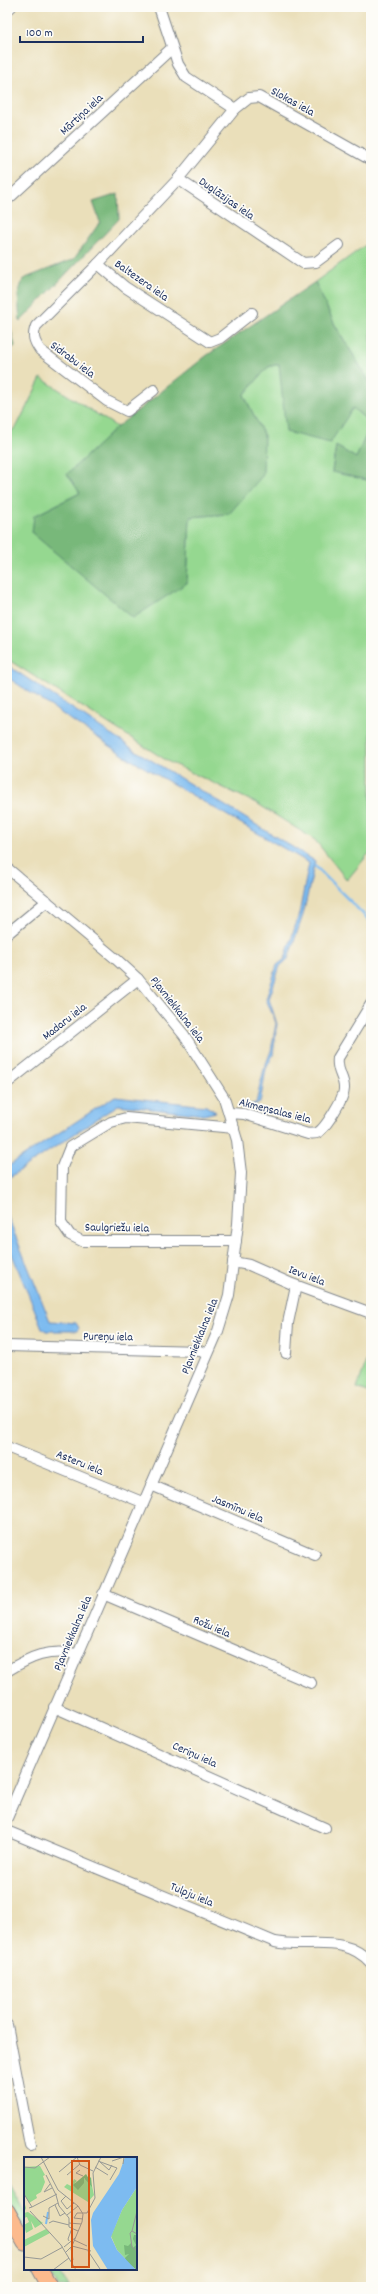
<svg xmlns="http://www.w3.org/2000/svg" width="378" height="2294" font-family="Dekko,sans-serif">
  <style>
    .green { fill: #95d890; stroke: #588477 }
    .forest { fill: #78b87a; stroke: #4a746c }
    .water { fill: #7dbbf0; stroke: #4c75a7 }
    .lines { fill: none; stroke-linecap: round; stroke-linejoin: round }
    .stream { stroke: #7dbbf0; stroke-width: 2.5 }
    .street-casing { stroke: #82878c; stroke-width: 12 }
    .primary-casing { stroke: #82878c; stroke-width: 17 }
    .street { stroke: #fff; stroke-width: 10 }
    .primary { stroke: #fcba8d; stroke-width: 15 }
    .labels { text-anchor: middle; stroke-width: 3.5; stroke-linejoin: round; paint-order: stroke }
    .street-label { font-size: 12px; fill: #1b2f5e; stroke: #fdfcf7 }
    .inset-river { fill: none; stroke: #7dbbf0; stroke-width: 2 }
    .inset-road { fill: none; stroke: #979995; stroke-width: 1 }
    .view { fill: #d45514; fill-opacity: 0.15; stroke: #d45514; stroke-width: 2 }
    .inset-edge { fill: none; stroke: #1b2f5e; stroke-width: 2 }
  </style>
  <rect width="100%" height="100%" fill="#fdfcf7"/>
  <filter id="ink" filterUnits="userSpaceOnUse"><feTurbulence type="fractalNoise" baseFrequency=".025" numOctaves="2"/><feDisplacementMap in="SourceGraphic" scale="8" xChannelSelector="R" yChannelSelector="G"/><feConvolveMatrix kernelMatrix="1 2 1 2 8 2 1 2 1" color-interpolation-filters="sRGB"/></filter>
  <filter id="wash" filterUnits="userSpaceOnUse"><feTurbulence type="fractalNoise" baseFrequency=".012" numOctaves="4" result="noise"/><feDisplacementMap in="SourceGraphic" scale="16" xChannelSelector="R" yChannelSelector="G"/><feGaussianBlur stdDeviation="0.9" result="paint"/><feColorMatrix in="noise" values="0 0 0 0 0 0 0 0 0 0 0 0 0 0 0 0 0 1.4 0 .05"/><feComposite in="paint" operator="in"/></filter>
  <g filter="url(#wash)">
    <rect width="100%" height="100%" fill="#eadfba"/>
    <g class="green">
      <polygon points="371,241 371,384 335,325 315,282"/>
      <polygon points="279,364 353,408 371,424 356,458 336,446 332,471 371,481 371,851 347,880 315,840 258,804 169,762 7,659 7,435 17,426 41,378 117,427 68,474 80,493 34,516 187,583 190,517 229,514 264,436 244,395 268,367"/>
      <polygon points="368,1357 371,1358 371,1393 357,1388"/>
      <polygon points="7,2180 25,2212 25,2230 7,2198"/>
      <polygon points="48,2269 58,2269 68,2287 58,2287"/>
    </g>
    <g class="forest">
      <polygon points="118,194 119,219 20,322 18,295 23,279 74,259 100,222 93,202"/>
      <polygon points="315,282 335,325 371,384 371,481 332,472 336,446 356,458 371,424 353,408 330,443 286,432 279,364 268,367 244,395 264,436 263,475 229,514 190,517 187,583 133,618 32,533 34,516 80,493 67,474 117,427 206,356"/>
      <polygon points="8,318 15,346 7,353 7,319"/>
    </g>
    <g class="water">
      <polygon points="7,665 133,749 315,861 303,915 288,959 280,966 269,999 277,1024 273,1055 266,1069 260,1103 243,1109 242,1107 256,1103 264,1069 271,1051 276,1023 266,999 277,965 285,959 299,914 309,863 128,758 7,677"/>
      <polygon points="115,1096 206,1106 216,1112 204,1115 118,1105 7,1179 7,1167"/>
      <polygon points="7,1215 50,1321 76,1323 79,1328 77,1331 46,1331 42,1328 7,1242"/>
    </g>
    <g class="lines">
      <polyline class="stream" points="315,866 371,922"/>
    </g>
  </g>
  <g filter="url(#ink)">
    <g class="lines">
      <defs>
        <g id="street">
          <polyline points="159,7 178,64 186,77 235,109 249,98 259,97 371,160"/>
          <polyline points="7,10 11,7"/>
          <polyline points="235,109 178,179 303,263 316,262 339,245"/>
          <polyline points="178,179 98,264 125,287 210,342 220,338 252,313"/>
          <polyline points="7,200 172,48"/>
          <path d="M98,264L36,326C32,336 34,341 40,350L107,401L127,411L154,390"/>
          <polyline points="7,868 116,959 138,979 184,1035 224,1098 237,1140 241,1173 238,1224 229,1295 218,1331 7,1818"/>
          <polyline points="7,934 47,901"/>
          <polyline points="7,1083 138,979"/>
          <path d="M230,1113L244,1114L308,1134C310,1133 315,1134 317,1133C325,1129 345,1097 344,1088C344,1076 336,1072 338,1058L371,1004"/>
          <polyline points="234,1128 126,1118 111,1122 70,1147 62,1167 61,1222 70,1235 82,1241 236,1241"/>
          <polyline points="233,1262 249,1265 292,1284 371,1313"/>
          <polyline points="7,1346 200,1351 207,1354"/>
          <polyline points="286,1353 288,1323 295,1290 298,1287"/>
          <polyline points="7,1447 142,1502"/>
          <polyline points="151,1485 315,1555"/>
          <polyline points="103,1594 311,1683"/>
          <path d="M7,1671C32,1656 47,1649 78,1654"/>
          <polyline points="54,1707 325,1828"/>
          <path d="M7,1831L275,1942C309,1949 345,1933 371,1963"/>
          <polyline points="7,2025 30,2145"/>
        </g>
        <g id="primary">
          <polyline points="7,2211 25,2243"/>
          <polyline points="40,2269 50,2287"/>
        </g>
      </defs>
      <use href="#street" class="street-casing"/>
      <use href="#primary" class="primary-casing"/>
      <use href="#street" class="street"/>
      <use href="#primary" class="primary"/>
    </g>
  </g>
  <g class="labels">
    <g class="street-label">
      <text transform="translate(293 101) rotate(29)" y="4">Slokas iela</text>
      <text transform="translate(81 114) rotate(-43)" y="4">Mārtiņa iela</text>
      <text transform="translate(227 198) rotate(35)" y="4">Duglāzijas iela</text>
      <text transform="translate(142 280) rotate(35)" y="4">Baltezera iela</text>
      <text transform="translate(73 359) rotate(37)" y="4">Sidrabu iela</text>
      <text transform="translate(178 1009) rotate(52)" y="4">Pļavniekkalna iela</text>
      <text transform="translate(64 1021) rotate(-38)" y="4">Madaru iela</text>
      <text transform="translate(275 1110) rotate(14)" y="4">Akmeņsalas iela</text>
      <text transform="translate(117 1227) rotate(1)" y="4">Saulgriežu iela</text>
      <text transform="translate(307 1275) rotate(21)" y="4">Ievu iela</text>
      <text transform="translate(108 1336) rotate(1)" y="4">Pureņu iela</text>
      <text transform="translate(199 1336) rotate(-68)" y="4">Pļavniekkalna iela</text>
      <text transform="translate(80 1462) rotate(22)" y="4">Asteru iela</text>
      <text transform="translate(238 1508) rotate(23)" y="4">Jasmīnu iela</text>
      <text transform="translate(212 1626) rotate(23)" y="4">Rožu iela</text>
      <text transform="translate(72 1633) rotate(-67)" y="4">Pļavniekkalna iela</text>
      <text transform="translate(195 1754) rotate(24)" y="4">Ceriņu iela</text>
      <text transform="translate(192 1894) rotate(23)" y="4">Tulpju iela</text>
    </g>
  </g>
  <g transform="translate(24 2157)">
    <rect width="113" height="113" fill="#eadfba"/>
    <path d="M16,9L21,18L19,19L21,25L17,35L12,38L13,41L5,46L0,37V10ZM61,21L68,29L70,38L64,45L40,30L43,27L47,29L50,22L53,24L51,26L56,28ZM113,30V113H112L93,93L87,79L98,53ZM0,44L2,51L0,56L4,55L19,66L11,71L7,64L9,72L2,76L0,68L5,65L3,60L0,61ZM22,72L26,76L0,90V83Z" fill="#95d890"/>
    <path d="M62,17L65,22L67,20L68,30L60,21V26L54,33L49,28ZM110,78H113V113L102,105L101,101L105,97L101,98L100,88L104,89L107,86L109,91L112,88L109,82Z" fill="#78b87a"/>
    <path d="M101,0H113V30L98,53L87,80L93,93L112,113H84L69,89L67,63L69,56L95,17Z" fill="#7dbbf0"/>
    <path class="inset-river" d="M22,67L24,55"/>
    <path class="inset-road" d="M17,0L34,33L54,49L59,57L58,65L48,89L42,95M53,0L56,8L69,14M74,4L93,11L86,23M88,4L100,0L99,7M76,5L85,13L88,8M0,10L11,11L26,0M71,10L84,18M56,13L52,16L59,19M35,15L53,0M22,18L32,38M43,18L56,7M26,27L20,35L28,31M0,37L8,50L5,51M32,38L35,49L45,61V70L54,74M42,39L37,44L43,52L50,46M31,48L36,59L41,56M8,50L33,37M6,54L37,88L52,113M113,54L108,74L113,77M58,56H63L71,41L69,16L77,0M58,56H53L50,61L59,62M43,58L54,49M19,59L25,62V51L34,46M25,66L29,64L45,68M45,66L57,67M108,74L106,76L108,90L113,94M50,83L63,89M45,84L44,82L48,71M48,89L67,94M40,90L51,81M47,91L49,103M64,94L76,112M0,100L17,102L39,90M29,113L45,101"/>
    <path class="view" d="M48,4H65V110H48Z"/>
    <rect width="113" height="113" class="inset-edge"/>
  </g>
  <rect width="378" height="2294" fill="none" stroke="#fdfcf7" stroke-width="24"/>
  <path d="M20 36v6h123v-6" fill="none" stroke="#1b2f5e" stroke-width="2"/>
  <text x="26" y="36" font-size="12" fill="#1b2f5e" stroke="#fdfcf7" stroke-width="3" paint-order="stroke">100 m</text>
</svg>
